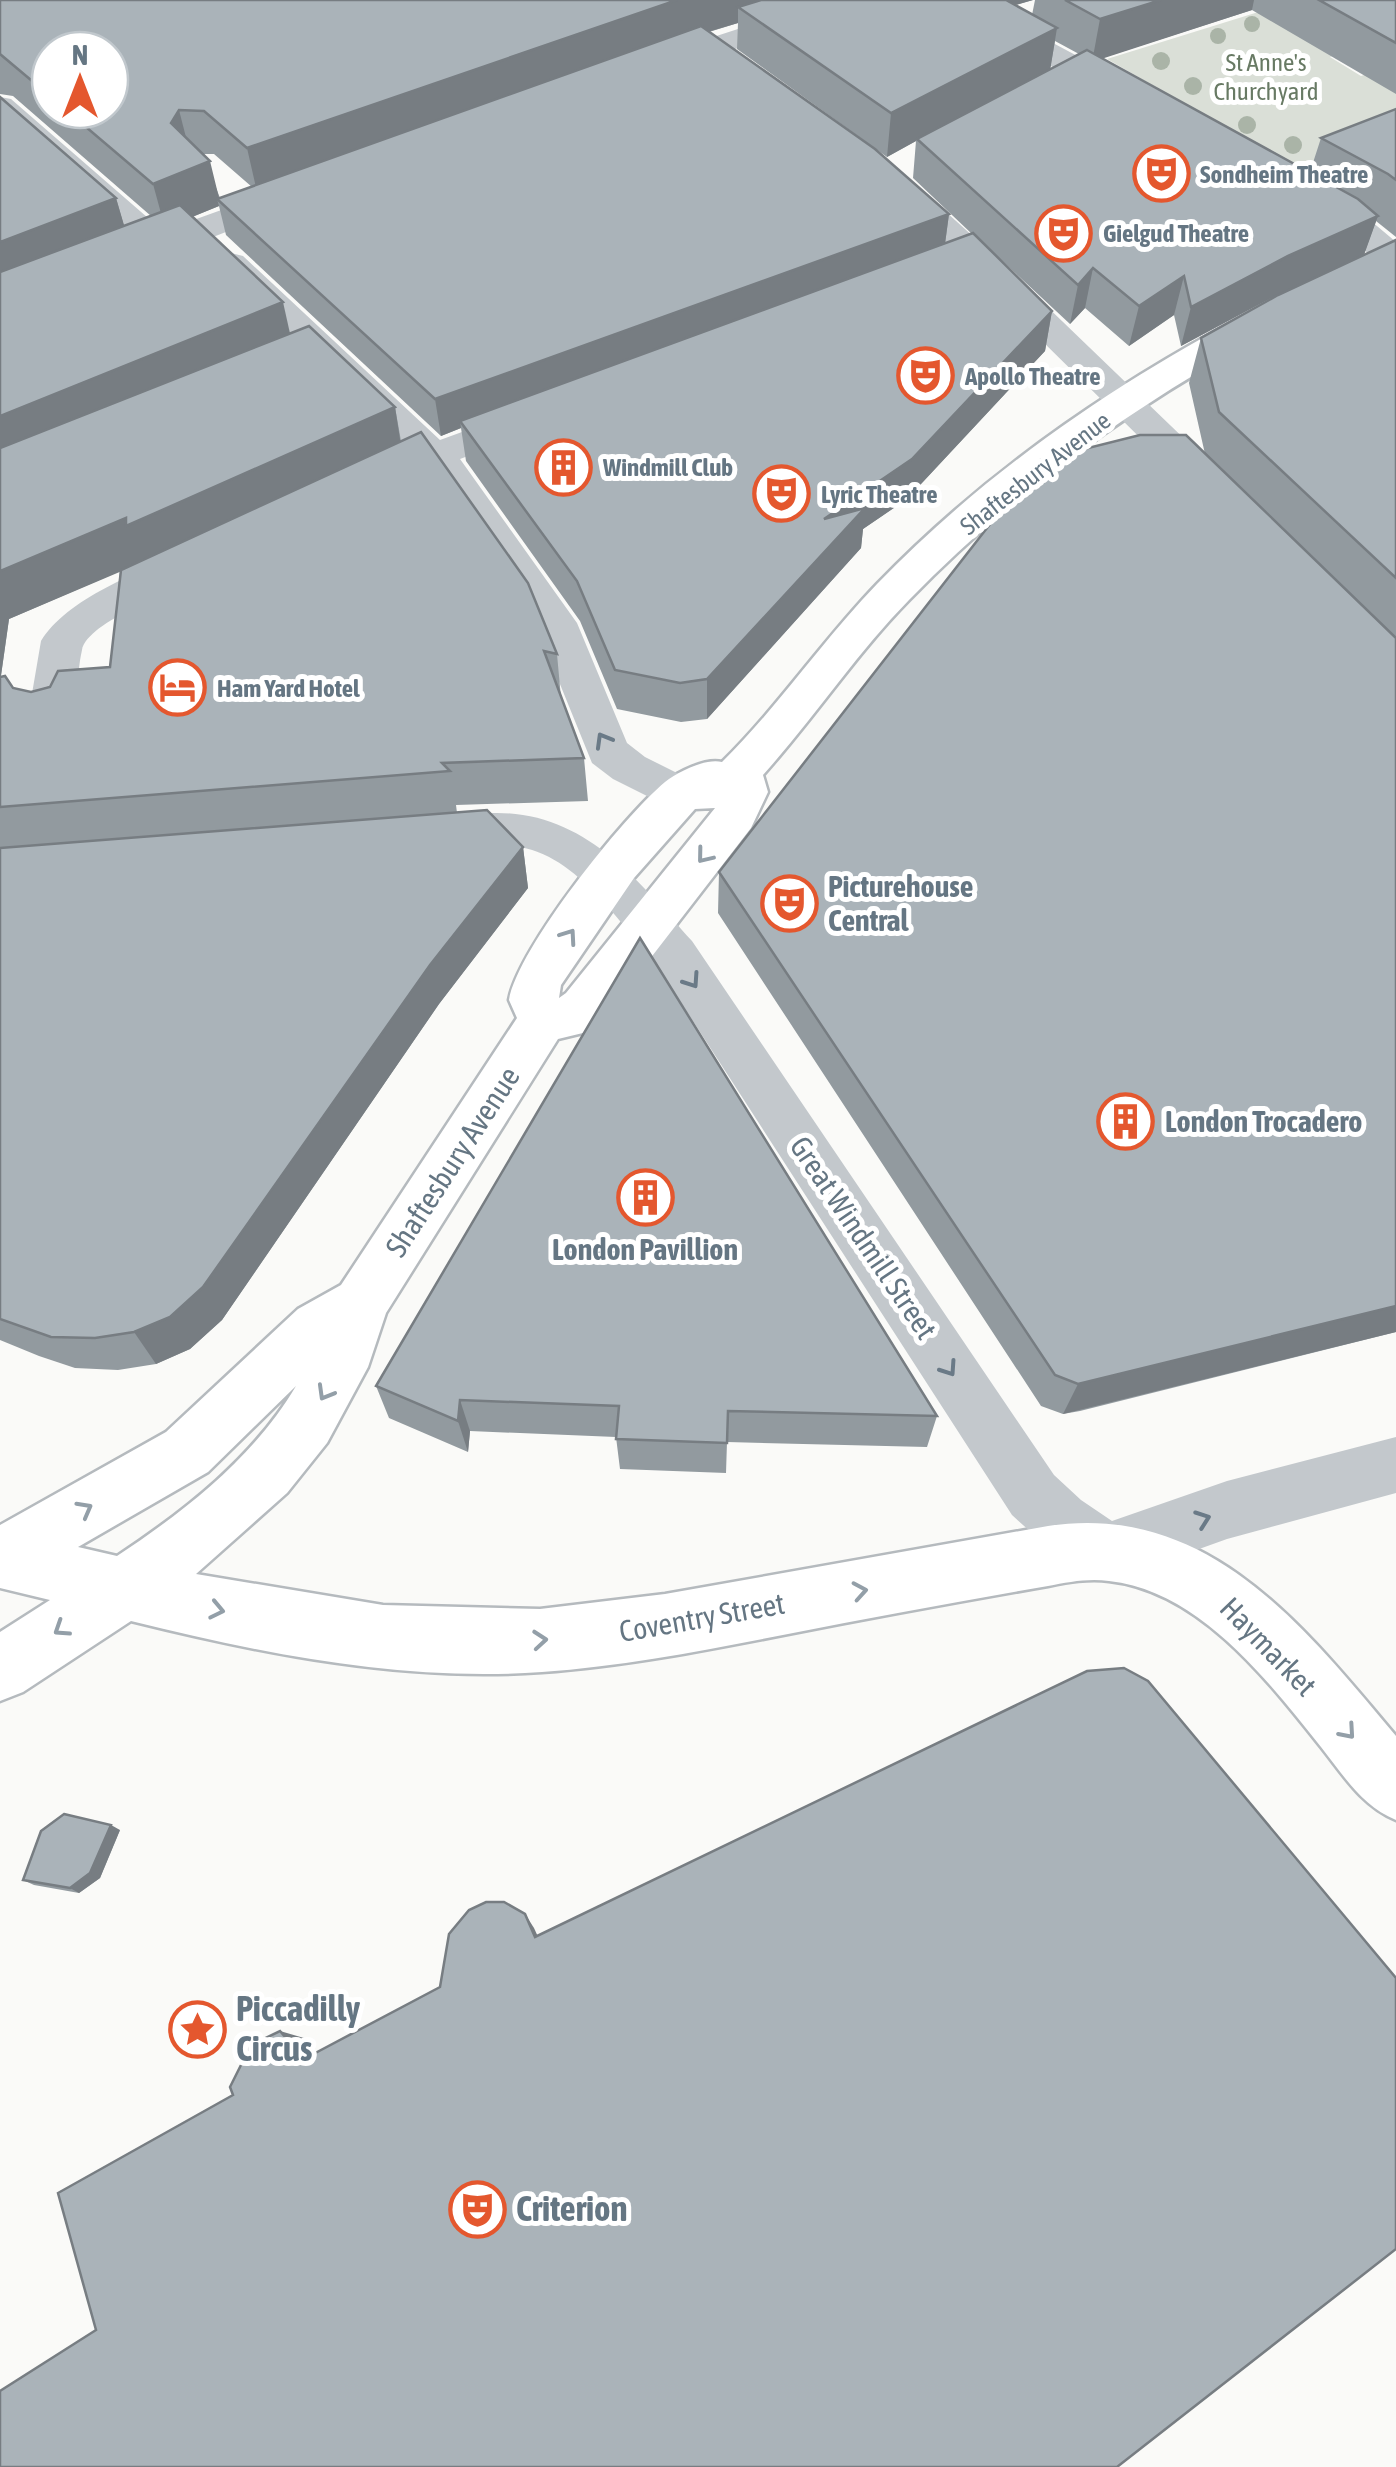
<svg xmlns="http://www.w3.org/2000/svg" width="1396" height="2467" font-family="'Asap Condensed',sans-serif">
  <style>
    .green { fill: #dadfd7 }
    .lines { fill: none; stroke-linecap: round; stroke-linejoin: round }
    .major-casing { stroke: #b5babe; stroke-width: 5 }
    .minor { fill: #c3c8cc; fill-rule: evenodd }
    .major { fill: #fff; fill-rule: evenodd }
    .tree { fill: #aab4a7 }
    .wall { fill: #929a9f; fill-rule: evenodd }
    .shaded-wall { fill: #777d82 }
    .building { fill: #aab3b9; stroke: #777d82; stroke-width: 2.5 }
    .oneway { stroke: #6a7a87 }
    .oneway2 { stroke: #939fa8 }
    .labels { text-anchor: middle; stroke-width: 10; stroke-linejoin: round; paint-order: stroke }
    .far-park-label { font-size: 25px; fill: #687a64; stroke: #fff }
    .far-poi-label { font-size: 25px; font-weight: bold; fill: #657683; stroke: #fff; text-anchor: start }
    .far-street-label { font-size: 25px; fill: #657683; stroke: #fff }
    .poi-label { font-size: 30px; font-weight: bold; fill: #657683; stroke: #fff; text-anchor: start }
    .street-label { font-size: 30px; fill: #657683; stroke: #fff }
    .near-poi-label { font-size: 35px; font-weight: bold; fill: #657683; stroke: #fff; text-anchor: start }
  </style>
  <rect width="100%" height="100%" fill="#fafaf8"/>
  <polygon class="green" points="1284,4 1360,46 1330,57 1361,76 1396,65 1396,139 1307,174 1107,59"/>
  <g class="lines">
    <defs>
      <path id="major" d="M1396,249V272C1214,350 1048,457 909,600C856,654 814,718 763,775L768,792L751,828L602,1021L587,1032L558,1039L386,1313L368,1367L327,1443L287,1493L196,1574L383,1605L540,1609L665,1594L1048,1526C1208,1502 1304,1627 1396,1736V1820C1362,1806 1344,1776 1321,1747C1268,1681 1200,1591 1109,1581C1089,1578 1068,1582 1048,1586C962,1601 875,1617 788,1634C707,1650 625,1666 542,1672C404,1682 264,1654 131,1621L23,1692L0,1701V1632L50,1600L0,1588V1525L166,1432L298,1309L341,1285L517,1018L509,1000C518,948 623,817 665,782C678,772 705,758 722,762C778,707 822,641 877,584C990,467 1131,371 1277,299C1315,281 1355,259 1396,249ZM715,808L566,993L559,998L561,985L634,878L695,809ZM296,1386C254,1457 185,1511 117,1556L78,1547L208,1472Z"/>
    </defs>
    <use href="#major" class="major-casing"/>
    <g class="minor">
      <polygon points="827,0 870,0 866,6 665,72 643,72 639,66 643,60"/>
      <polygon points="912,0 951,0 1006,18 1141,90 1145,97 1141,104 1119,104 988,31 964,26 916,6"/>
      <polygon points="0,97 11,99 163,231 291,185 303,188 307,195 303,202 0,320 0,296 135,241 0,122"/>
      <polygon points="893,172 905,175 986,248 1224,477 1230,485 1224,493 1210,497 1196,493 962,262 881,189 877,182 881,175"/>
      <polygon points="1309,189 1371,221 1396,242 1396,270 1384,267 1347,235 1297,206 1293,199 1297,192"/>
      <path d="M231,253L243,256L440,440L522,410L535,407L548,410L554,418L548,426L460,459L577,623L627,743L645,757L697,783L704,794L697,805L681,810L665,805L613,779L592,763L536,625L429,472C405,483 381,500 355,493L349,485L355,477L408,453L219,270L214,263L219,256Z"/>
      <path d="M187,556L201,560L207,569L201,578C174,591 88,621 82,650C76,676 79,705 66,728L50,732L34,728L28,717L41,641C66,600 141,568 187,556Z"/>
      <path d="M491,813C583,810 636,878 692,941L1054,1475L1081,1500L1112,1521L1227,1481L1396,1437V1493L1227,1539L1110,1581L1056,1555L1012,1515L658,967C620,924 573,848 509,846C478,845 446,857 416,848L409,836L416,824Z"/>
    </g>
    <use href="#major" class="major"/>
  </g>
  <g class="tree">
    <circle cx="1252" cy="24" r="8"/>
    <circle cx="1218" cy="36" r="8"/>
    <circle cx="1161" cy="61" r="9"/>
    <circle cx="1193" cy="86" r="9"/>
    <circle cx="1247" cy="125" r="9"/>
    <circle cx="1293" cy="145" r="9"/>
  </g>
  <g class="wall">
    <path d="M0,0H1033L1015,5L1032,15L1035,0H1396V94L1252,10L1102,58L1310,172L1321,138L1396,109V237L1376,221L1364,254L1396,240V1332L1080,1411L1063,1414L1041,1406L718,913L719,872L1205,454L1189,383L1201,338L1332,270L1275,296L1181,346L1174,315L1129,346L1085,308L1070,324L981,241L1052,311L1045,351L907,499L863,529L861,548L707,719L681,722L617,709L580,621L466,461L461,428L441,436L226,235L219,206L192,217L290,333L395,407L401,441L557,654L561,698L584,758L588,801L456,805L457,813L523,847L528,888L439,1004L222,1320L190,1349L156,1364L118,1370L75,1368L39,1356L0,1340V97L116,198L124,226L151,216L13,96L0,94ZM738,23L737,49L887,157L916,141L913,178L972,234L945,244L949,214L709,32ZM1055,41L1079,54L1050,69ZM50,50L110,110H50ZM203,154H214L252,187L220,198ZM120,571L110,667L31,692L13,688L1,676L9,619Z"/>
    <polygon points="376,1386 937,1416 927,1447 727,1442 726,1473 620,1469 616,1437 470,1431 468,1452 389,1418"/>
    <polygon points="120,1830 100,1878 79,1893 34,1885 23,1880"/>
  </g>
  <g class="shaded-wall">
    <polygon points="677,0 813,0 738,7 738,23 694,36 257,192 247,148"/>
    <polygon points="997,0 1033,0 995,11"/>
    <polygon points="1161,0 1254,0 1252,10 1092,62 1100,19"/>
    <polygon points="1057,28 1050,71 917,139 916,141 887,157 891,113"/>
    <polygon points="179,110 190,153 171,123"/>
    <polygon points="210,161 220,202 217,199 219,206 165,228 153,184"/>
    <polygon points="116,198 129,242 0,293 0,242"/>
    <polygon points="949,214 944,251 460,421 461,428 441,436 435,399"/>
    <polygon points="1378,216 1364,255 1275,296 1181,346 1191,307 1288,256"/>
    <polygon points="1093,268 1085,308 1070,324 1078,285"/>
    <polygon points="1184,276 1174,315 1129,346 1139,306"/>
    <polygon points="283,302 293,347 0,468 0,416"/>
    <polygon points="1052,311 1045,351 907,499 863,529 861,548 707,719 707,679 824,519"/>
    <polygon points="395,407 402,452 9,619 0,682 0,571"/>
    <polygon points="523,847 528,888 439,1004 222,1320 190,1349 156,1364 134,1332 430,965"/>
    <polygon points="1396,1306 1396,1332 1063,1414 1078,1384"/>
    <polygon points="460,1400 470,1431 468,1452 458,1421"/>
    <polygon points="111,1825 120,1830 100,1878 79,1893 70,1888"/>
    <polygon points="525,1914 534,1928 544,1950 535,1937"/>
    <polygon points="280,2031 304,2038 326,2065 304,2059"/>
  </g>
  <g class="building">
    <polygon points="0,0 677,0 247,148 204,111 179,110 171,123 210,161 153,184 66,110 110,110 110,50 50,50 50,96 0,54"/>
    <polygon points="761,0 1006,0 1057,28 891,113 738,7"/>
    <polygon points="1065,0 1161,0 1100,19"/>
    <polygon points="1319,0 1396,0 1396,43"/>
    <polygon points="701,26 875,149 949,214 435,399 217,199"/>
    <polygon points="1087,50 1358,199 1378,216 1288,256 1191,307 1184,276 1139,306 1093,268 1078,285 917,139"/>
    <polygon points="0,97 116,198 0,242"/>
    <polygon points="1396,109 1396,180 1388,174 1321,138"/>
    <polygon points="180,205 283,302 0,416 0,272"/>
    <polygon points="973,233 1052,311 912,459 824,519 865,508 707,679 680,683 615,670 577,581 460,421"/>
    <polygon points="1396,240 1396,578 1219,412 1201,338 1278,295"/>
    <polygon points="309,326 395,407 126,526 126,518 0,571 0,448"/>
    <polygon points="421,432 528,583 557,654 544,651 584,758 442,763 450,771 0,807 0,677 5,676 13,688 31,692 50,687 58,671 110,667 121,570"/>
    <polygon points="1140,435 1186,435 1396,638 1396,1306 1078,1384 1055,1375 719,872 1040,460"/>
    <polygon points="487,810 523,847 430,965 203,1287 170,1317 134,1332 95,1338 51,1337 0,1319 0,848"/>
    <polygon points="640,938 937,1416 728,1411 727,1443 616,1439 619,1406 460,1400 458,1421 376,1386"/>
    <polygon points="1124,1668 1148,1681 1396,1978 1396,2249 1117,2467 0,2467 0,2391 96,2330 58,2193 233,2095 230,2087 251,2045 280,2031 304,2059 440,1987 449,1934 469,1910 486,1902 504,1902 525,1914 535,1937 1087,1671"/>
    <polygon points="64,1814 111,1825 90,1873 70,1888 23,1880 41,1831"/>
  </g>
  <defs><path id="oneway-chevron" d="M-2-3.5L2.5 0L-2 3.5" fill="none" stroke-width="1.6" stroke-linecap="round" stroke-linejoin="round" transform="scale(2.5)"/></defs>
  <g class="oneway">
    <use href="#oneway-chevron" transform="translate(603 740) rotate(-120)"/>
    <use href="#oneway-chevron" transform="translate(692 981) rotate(56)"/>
    <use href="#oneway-chevron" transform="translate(949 1369) rotate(56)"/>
    <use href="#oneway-chevron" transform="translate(1203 1519) rotate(-20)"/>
  </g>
  <g class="oneway2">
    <use href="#oneway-chevron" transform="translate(704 856) rotate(129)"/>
    <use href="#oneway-chevron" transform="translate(569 936) rotate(-55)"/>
    <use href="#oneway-chevron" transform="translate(325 1393) rotate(120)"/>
    <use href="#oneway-chevron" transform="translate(85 1509) rotate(-29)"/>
    <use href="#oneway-chevron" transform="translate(860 1591) rotate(-10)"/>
    <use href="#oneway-chevron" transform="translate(217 1610) rotate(12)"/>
    <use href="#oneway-chevron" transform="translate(61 1629) rotate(147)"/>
    <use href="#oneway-chevron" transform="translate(540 1640) rotate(-5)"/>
    <use href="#oneway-chevron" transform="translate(1348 1732) rotate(49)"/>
  </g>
  <defs>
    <symbol id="theatre-ring" viewBox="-11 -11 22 22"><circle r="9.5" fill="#fff" stroke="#e4572e" stroke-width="1.5"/><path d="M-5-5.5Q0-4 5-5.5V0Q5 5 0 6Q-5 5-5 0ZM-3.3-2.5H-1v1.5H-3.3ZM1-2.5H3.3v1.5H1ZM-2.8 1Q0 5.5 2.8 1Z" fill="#e4572e"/></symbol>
    <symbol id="building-ring" viewBox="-11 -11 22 22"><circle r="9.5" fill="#fff" stroke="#e4572e" stroke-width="1.5"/><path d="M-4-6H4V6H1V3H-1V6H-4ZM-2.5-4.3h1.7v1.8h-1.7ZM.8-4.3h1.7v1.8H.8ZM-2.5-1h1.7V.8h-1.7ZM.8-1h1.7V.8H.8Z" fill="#e4572e"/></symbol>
    <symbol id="hotel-ring" viewBox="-11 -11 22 22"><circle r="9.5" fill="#fff" stroke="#e4572e" stroke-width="1.5"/><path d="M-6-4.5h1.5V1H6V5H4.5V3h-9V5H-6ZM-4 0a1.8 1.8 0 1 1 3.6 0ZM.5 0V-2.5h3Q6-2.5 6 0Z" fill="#e4572e"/></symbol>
    <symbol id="sight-ring" viewBox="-11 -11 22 22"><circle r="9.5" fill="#fff" stroke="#e4572e" stroke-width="1.5"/><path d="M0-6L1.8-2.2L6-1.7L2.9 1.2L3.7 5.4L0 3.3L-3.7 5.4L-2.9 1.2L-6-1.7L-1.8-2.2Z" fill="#e4572e"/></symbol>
  </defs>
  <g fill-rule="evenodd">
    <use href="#theatre-ring" x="1130" y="142" width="63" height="63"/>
    <use href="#theatre-ring" x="1032" y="202" width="63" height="63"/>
    <use href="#theatre-ring" x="894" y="344" width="63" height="63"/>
    <use href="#building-ring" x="532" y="436" width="63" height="63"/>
    <use href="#theatre-ring" x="750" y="462" width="63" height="63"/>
    <use href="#hotel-ring" x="146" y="656" width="63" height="63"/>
    <use href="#theatre-ring" x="758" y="872" width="63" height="63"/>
    <use href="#building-ring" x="1094" y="1090" width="63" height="63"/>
    <use href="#building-ring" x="614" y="1166" width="63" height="63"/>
    <use href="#sight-ring" x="166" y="1998" width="63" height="63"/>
    <use href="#theatre-ring" x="446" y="2178" width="63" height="63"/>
  </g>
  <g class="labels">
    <g class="far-park-label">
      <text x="1266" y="71">St Anne's<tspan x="1266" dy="29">Churchyard</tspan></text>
    </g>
    <g class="far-poi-label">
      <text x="1200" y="183">Sondheim Theatre</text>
      <text x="1103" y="242">Gielgud Theatre</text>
      <text x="965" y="385">Apollo Theatre</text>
      <text x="603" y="476">Windmill Club</text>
      <text x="821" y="503">Lyric Theatre</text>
      <text x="217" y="697">Ham Yard Hotel</text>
    </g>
    <g class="far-street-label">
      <text transform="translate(1035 473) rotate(-38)" y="9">Shaftesbury Avenue</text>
    </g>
    <g class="poi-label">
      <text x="828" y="897">Picturehouse<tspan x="828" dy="34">Central</tspan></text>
      <text x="1165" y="1132">London Trocadero</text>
      <text x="645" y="1260" text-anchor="middle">London Pavillion</text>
    </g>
    <g class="street-label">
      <text transform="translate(453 1162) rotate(-57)" y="10">Shaftesbury Avenue</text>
      <text transform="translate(863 1238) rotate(56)" y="10">Great Windmill Street</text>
      <text transform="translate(702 1618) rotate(-10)" y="10">Coventry Street</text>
      <text transform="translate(1268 1647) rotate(46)" y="10">Haymarket</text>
    </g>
    <g class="near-poi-label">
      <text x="236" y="2021">Piccadilly<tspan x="236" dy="40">Circus</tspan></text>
      <text x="516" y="2221">Criterion</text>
    </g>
  </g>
  <g transform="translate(80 80)"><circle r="48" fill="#ffffff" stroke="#c1c8cd" stroke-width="2.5"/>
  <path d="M0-8L18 38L0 25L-18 38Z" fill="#e4572e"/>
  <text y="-15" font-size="28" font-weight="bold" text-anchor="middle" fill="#657683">N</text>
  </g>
</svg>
